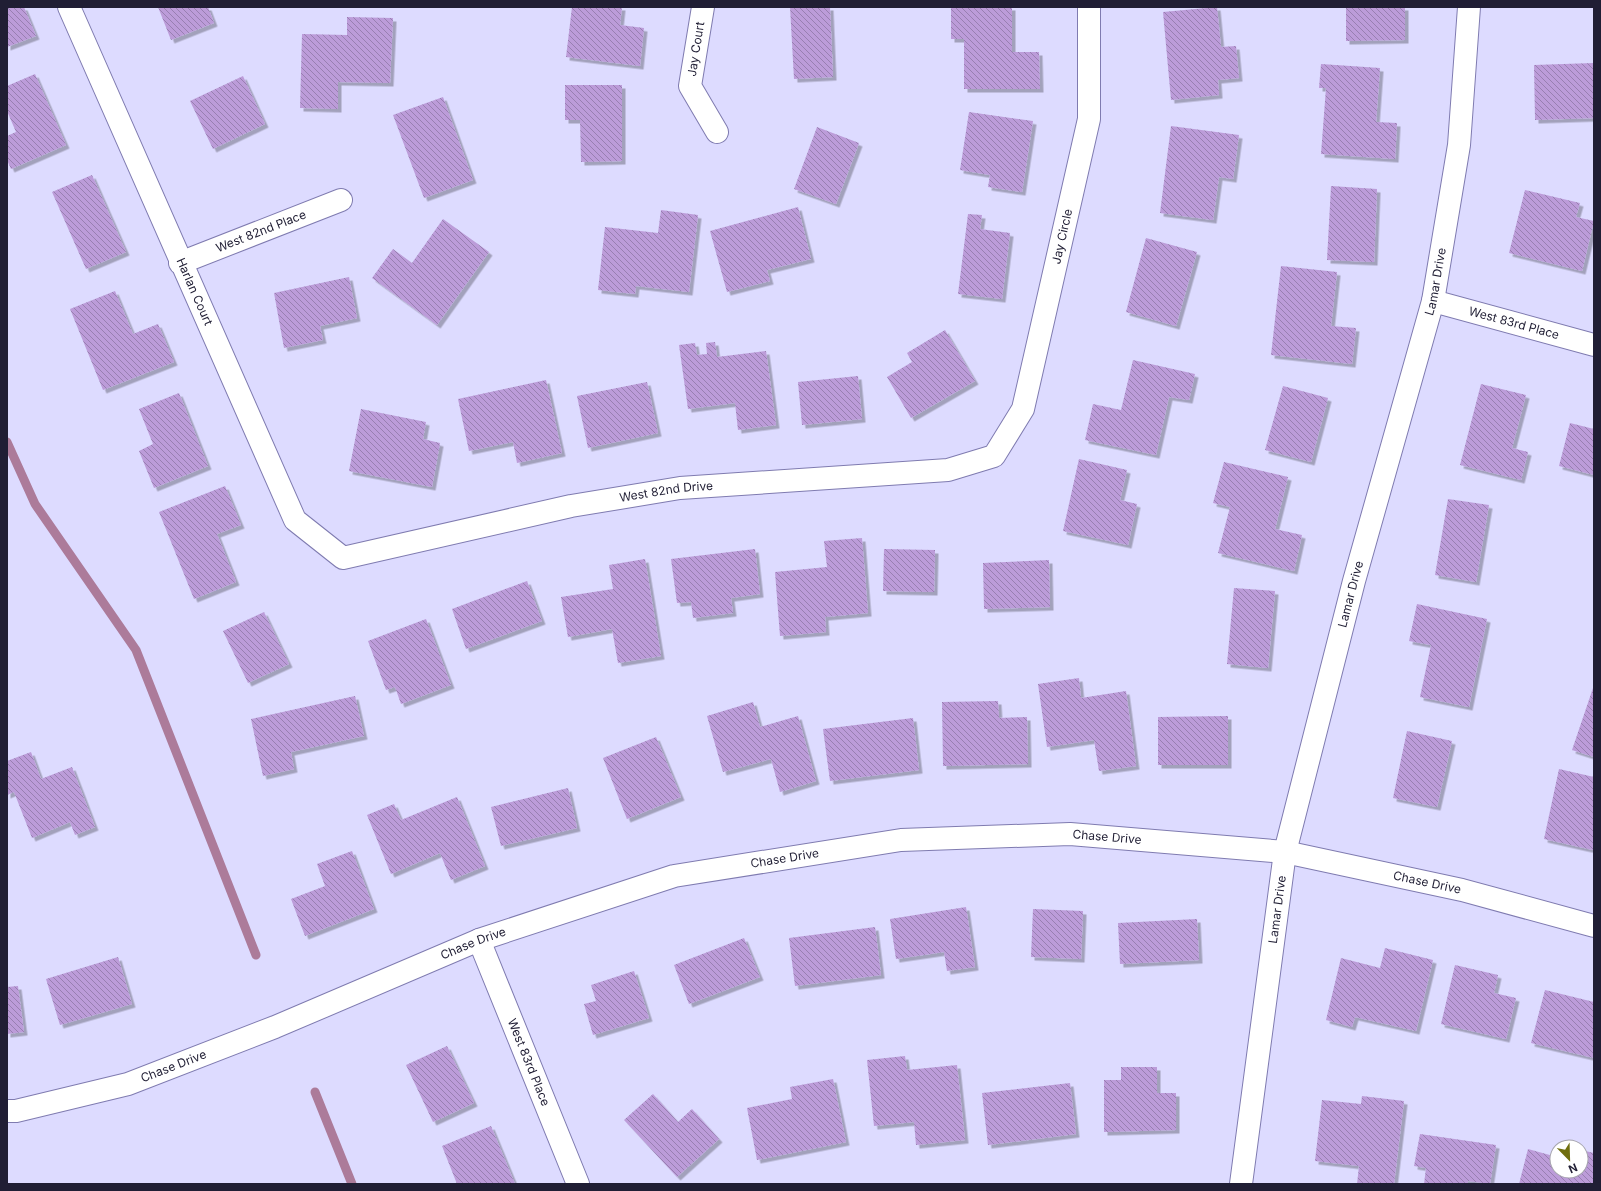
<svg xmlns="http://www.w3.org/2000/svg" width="1601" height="1191" font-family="Inter,sans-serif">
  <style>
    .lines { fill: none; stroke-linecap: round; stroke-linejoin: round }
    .stream { stroke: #ac7b9a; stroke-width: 9 }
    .building { fill: url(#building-back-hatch); filter: url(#shadow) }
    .minor-casing { stroke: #7f7bb0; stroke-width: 24 }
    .tertiary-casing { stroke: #7f7bb0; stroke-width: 24 }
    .minor { stroke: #fff; stroke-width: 22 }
    .tertiary { stroke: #fff; stroke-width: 22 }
    .labels { text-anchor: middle; stroke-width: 3; stroke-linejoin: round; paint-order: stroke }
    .street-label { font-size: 12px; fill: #201e34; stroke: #fff }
  </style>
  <defs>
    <pattern id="building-back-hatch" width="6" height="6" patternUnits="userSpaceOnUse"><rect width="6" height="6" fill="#bc9cd9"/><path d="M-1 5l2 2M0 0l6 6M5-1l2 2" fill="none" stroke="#987fb1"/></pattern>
    <filter id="shadow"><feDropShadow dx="3.5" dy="3.5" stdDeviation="0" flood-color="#0004"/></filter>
  </defs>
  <rect width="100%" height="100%" fill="#dddbff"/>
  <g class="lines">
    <g class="stream">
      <polyline points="7,442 35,504 136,650 256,955"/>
      <polyline points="315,1092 352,1184"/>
    </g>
  </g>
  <g class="building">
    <polygon points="7,7 24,7 36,36 7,47"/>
    <polygon points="158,7 208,7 214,23 171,40"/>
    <polygon points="572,7 622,7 620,25 644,28 640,66 566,57"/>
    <polygon points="790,7 830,7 833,77 794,79"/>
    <polygon points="951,7 1012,7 1012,52 1039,52 1040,89 964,89 964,39 951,39"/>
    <polygon points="1217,7 1221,47 1236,46 1239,78 1218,80 1219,95 1171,100 1163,12"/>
    <polygon points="1346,7 1405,7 1405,40 1346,41"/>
    <polygon points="347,17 393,18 390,83 338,82 338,109 300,108 302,34 347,35"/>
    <polygon points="1593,63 1594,118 1535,120 1534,65"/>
    <polygon points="1321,64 1380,68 1376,122 1397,123 1395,159 1321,154 1326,88 1319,88"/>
    <polygon points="35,74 66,145 11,169 7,160 7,136 16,132 7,111 7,86"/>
    <polygon points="243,76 265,124 213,149 190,101"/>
    <polygon points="565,85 622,85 622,161 581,162 580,120 565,120"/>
    <polygon points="443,97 473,180 424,198 393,115"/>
    <polygon points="969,112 1033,121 1022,192 988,187 990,175 960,170"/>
    <polygon points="1171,126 1239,135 1233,179 1219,177 1213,220 1160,213"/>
    <polygon points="817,127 859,143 836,204 794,189"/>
    <polygon points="92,175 126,252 86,269 52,192"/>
    <polygon points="1331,186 1377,189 1374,262 1327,260"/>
    <polygon points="1525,190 1580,203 1576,217 1594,221 1582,271 1509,253"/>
    <polygon points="798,207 811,259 767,270 770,281 727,292 710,231"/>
    <polygon points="661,210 698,215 689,292 636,286 635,294 598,290 605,227 658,233"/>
    <polygon points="968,214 982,215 980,229 1010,233 1002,299 958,294"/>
    <polygon points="443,219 489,252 437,325 372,278 393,249 412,263"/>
    <polygon points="1146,238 1197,252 1176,326 1126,312"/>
    <polygon points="1281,266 1337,272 1331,326 1356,328 1352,364 1271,355"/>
    <polygon points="349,277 357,318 320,326 323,340 284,348 274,293"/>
    <polygon points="115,291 133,334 158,324 174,362 103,390 70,309"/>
    <polygon points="945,330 975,381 911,418 887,377 912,362 907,353"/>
    <polygon points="715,342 717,357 766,351 776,425 738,430 735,403 688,409 679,345 695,343 697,355 707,354 706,343"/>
    <polygon points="1133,360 1195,374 1189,400 1169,397 1156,455 1085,440 1093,404 1121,410"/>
    <polygon points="858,376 862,419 802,425 798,382"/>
    <polygon points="546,380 562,453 517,463 513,442 469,451 458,399"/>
    <polygon points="647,382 658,433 588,448 577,396"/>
    <polygon points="1481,384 1526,395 1512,448 1528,452 1521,480 1460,465"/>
    <polygon points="1283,386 1328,398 1311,462 1265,450"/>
    <polygon points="179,393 208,466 154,488 139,451 153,444 139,409"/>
    <polygon points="361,409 426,422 423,439 440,443 432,487 349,471"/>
    <polygon points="1570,423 1594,429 1594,475 1559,466"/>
    <polygon points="1079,459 1127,470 1120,500 1137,504 1128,545 1063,531"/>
    <polygon points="1224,462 1288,477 1275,529 1302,535 1294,571 1218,553 1230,507 1213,503"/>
    <polygon points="225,486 241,525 217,534 236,582 194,599 159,512"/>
    <polygon points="1448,499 1489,505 1476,582 1435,575"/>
    <polygon points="862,538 868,613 825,617 826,632 780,636 775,572 827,567 824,541"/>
    <polygon points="755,549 760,594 731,598 733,613 693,618 691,602 677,603 671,559"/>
    <polygon points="884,549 935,550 934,592 883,591"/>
    <polygon points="645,559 661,656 618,663 612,629 568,637 561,597 613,589 609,565"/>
    <polygon points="1049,560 1050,607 984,609 983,563"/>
    <polygon points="527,581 542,621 466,649 452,609"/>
    <polygon points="1234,588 1275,591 1268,668 1227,664"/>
    <polygon points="1417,604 1487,619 1469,707 1420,697 1431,645 1409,641"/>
    <polygon points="264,612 289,664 248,683 223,631"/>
    <polygon points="426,619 451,685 401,704 395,687 386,690 368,641"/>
    <polygon points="1079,678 1081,698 1126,691 1136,766 1099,771 1094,740 1047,747 1038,684"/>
    <polygon points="1594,685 1594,757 1572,750"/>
    <polygon points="355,696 364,736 291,752 294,769 263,776 251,719"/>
    <polygon points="998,701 999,718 1027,717 1028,764 943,766 942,702"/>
    <polygon points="753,702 760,727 798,716 816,781 780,792 771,759 723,772 707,716"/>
    <polygon points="1228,716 1228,765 1158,765 1158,717"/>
    <polygon points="913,718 919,770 830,781 823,729"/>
    <polygon points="1407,731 1452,741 1437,807 1393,798"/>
    <polygon points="656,737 681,797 627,819 603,758"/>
    <polygon points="31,752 41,779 72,767 95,827 75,835 70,822 32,838 14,792 7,795 7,761"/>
    <polygon points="1559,769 1594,777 1593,850 1544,839"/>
    <polygon points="568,788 577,828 501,846 491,807"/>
    <polygon points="457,797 485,866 451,880 440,853 391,874 367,815 394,804 401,820"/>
    <polygon points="352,851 374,909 305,936 291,899 325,886 317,864"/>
    <polygon points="966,907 975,967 947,971 944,952 896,959 890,919"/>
    <polygon points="1033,909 1083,911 1081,959 1031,957"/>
    <polygon points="1197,919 1199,960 1120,964 1118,923"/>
    <polygon points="875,927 881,975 795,986 789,938"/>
    <polygon points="744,938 760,977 689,1004 674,965"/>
    <polygon points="1385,948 1433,960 1416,1031 1355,1017 1352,1027 1326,1020 1341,958 1380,968"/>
    <polygon points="118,957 132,1004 60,1025 46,979"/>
    <polygon points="1455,965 1498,975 1494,993 1516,998 1506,1039 1441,1024"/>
    <polygon points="634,971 649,1018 593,1035 584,1004 596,1001 591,985"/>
    <polygon points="18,986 24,1032 7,1034 7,987"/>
    <polygon points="1545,990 1594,1002 1594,1058 1531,1043"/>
    <polygon points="447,1046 474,1103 433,1122 406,1065"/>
    <polygon points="905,1056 907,1070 957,1065 965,1140 916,1145 914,1122 874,1126 867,1060"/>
    <polygon points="1121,1067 1157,1067 1157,1093 1176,1093 1176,1130 1104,1132 1104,1080 1121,1080"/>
    <polygon points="833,1079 846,1142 757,1160 747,1108 792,1099 790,1087"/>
    <polygon points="1070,1083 1076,1134 988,1145 982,1093"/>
    <polygon points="653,1094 678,1122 692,1109 719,1139 677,1177 624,1120"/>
    <polygon points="1362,1096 1404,1101 1394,1184 1357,1184 1359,1166 1315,1161 1322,1100 1361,1104"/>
    <polygon points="491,1126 515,1184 457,1184 442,1146"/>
    <polygon points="1420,1134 1496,1145 1490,1184 1468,1181 1468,1184 1424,1184 1426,1168 1414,1166"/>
    <polygon points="1528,1149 1557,1157 1557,1171 1581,1171 1581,1150 1594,1153 1594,1184 1519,1184"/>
  </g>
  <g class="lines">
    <defs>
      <g id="minor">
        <path id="s1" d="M69,7L295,520L343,558L571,506L680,488L948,470L994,456L1023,409L1089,119V7"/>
        <polyline points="703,7 690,86 717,132"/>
        <path id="s2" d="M180,263L341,200"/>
        <path id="s3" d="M1433,301L1594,345"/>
        <path id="s4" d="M479,940L578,1184"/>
        <path id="s5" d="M1241,1184L1285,852L1354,581L1433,301L1459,145L1469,7"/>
      </g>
      <g id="tertiary">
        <path id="s6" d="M7,1111H16L128,1084L275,1027L479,940L674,876L901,840L1070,834L1285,852L1462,890L1594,926"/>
      </g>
    </defs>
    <use href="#minor" class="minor-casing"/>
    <use href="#tertiary" class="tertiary-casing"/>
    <use href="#minor" class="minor"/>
    <use href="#tertiary" class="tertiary"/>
  </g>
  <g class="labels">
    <g class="street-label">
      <text transform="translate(696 49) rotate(-81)" y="4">Jay Court</text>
      <text dy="4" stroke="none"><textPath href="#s2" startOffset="87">West 82nd Place</textPath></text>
      <text dy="4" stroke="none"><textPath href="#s1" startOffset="1515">Jay Circle</textPath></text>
      <text dy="4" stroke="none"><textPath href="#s5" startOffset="925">Lamar Drive</textPath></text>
      <text dy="4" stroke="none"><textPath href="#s1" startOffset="311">Harlan Court</textPath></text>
      <text dy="4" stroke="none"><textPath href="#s3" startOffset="84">West 83rd Place</textPath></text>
      <text dy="4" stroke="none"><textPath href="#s1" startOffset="952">West 82nd Drive</textPath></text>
      <text dy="4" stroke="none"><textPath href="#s5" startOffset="601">Lamar Drive</textPath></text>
      <text dy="4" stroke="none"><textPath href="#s6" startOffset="1145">Chase Drive</textPath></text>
      <text dy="4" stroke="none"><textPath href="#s6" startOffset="821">Chase Drive</textPath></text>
      <text dy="4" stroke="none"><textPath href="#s6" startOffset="1469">Chase Drive</textPath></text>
      <text dy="4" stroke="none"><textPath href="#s5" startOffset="277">Lamar Drive</textPath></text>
      <text dy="4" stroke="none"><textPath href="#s6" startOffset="497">Chase Drive</textPath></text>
      <text dy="4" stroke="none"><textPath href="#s4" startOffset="132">West 83rd Place</textPath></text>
      <text dy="4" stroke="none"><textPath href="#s6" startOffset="173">Chase Drive</textPath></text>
    </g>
  </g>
  <rect width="1601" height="1191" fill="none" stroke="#201e34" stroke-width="16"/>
  <g transform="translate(1569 1159) rotate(157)"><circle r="19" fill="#ffffff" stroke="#a6a5ae"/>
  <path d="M0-3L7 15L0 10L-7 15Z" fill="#706e0e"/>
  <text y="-6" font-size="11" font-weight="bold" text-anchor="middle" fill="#201e34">N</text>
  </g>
</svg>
